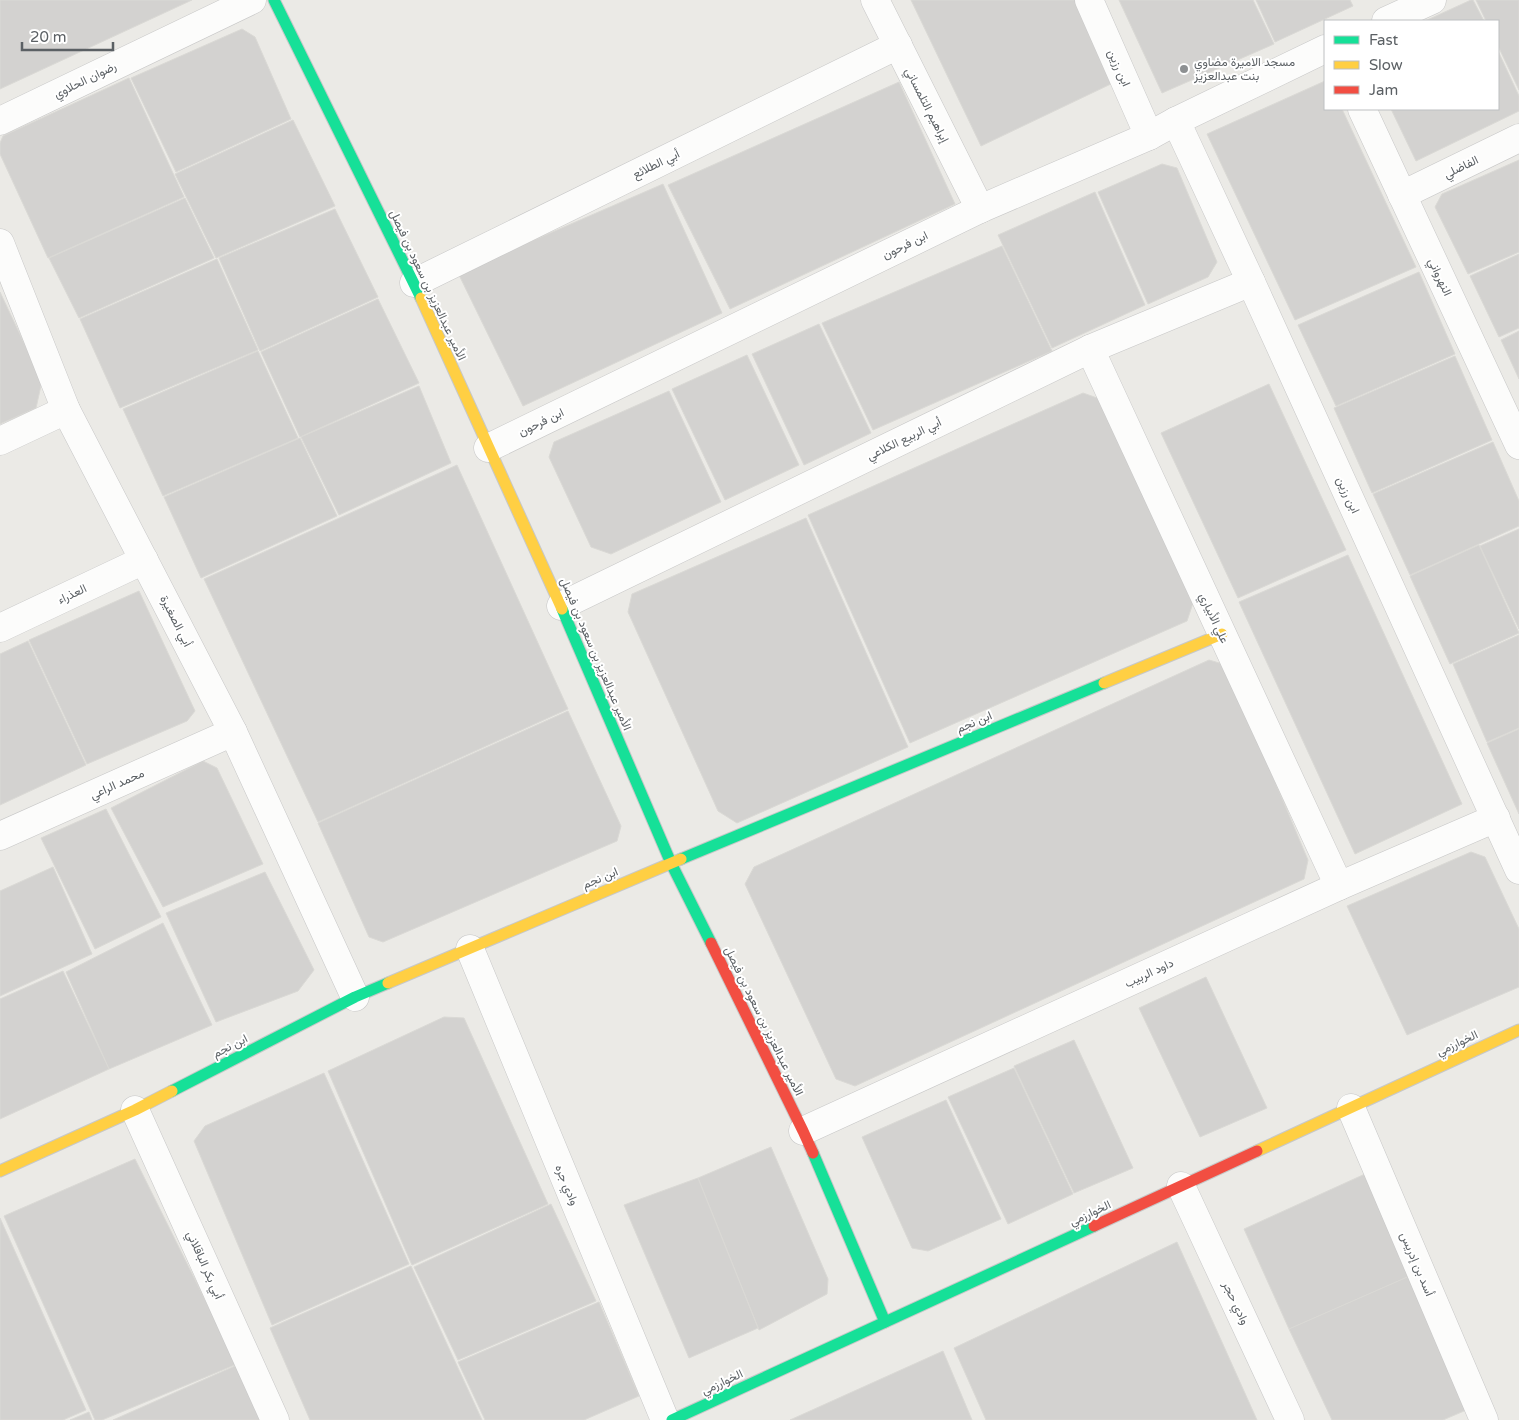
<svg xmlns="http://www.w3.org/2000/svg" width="1519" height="1420" font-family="'Varela Round',Vazirmatn,sans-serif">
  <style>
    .building { fill: #d3d2d0; stroke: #dad9d5 }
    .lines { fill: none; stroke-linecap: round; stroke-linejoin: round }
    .street-casing { stroke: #c7c7c7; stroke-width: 29 }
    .fast-casing { stroke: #c7c8c8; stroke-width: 13 }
    .slow-casing { stroke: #c7c8c8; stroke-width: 13 }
    .jam-casing { stroke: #c7c8c8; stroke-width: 13 }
    .street { stroke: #fcfcfb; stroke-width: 28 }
    .fast { stroke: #16e098; stroke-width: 11 }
    .slow { stroke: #ffcf43; stroke-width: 11 }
    .jam { stroke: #f24e42; stroke-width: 11 }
    .poi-dot { fill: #8d9092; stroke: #fff; stroke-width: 2 }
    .labels { text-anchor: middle; stroke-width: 4; stroke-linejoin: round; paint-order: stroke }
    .poi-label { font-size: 12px; fill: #5b6064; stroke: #fff; text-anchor: start }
    .street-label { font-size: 12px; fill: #5b6064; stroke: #fff }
  </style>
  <rect width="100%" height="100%" fill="#ebeae6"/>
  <g class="building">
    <polygon points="0,0 192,0 0,89"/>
    <polygon points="911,0 1076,0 1115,82 981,146"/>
    <polygon points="1119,0 1253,0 1274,44 1162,93"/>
    <polygon points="1256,0 1350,0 1353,6 1275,42"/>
    <polygon points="1471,0 1473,0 1484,21 1425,21"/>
    <polygon points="1476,0 1519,0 1519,90 1498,46 1498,21 1486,21"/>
    <polygon points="242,29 255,37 291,119 176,172 131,78"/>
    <polygon points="1498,51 1519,96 1519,111 1416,161 1391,109 1498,109"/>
    <polygon points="129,78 184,197 48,258 0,154 0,143 3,136"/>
    <polygon points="1325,81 1325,109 1342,109 1416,267 1295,320 1207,134"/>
    <polygon points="899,82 955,204 730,309 668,185"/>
    <polygon points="293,120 335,206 216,258 175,174"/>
    <polygon points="1519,160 1519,252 1468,274 1435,207 1442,194"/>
    <polygon points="1162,164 1177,168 1217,262 1208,277 1148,304 1098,192"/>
    <polygon points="663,184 722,313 523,406 458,273"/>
    <polygon points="1095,192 1145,305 1052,348 998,235"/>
    <polygon points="185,198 214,258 79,318 49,258"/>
    <polygon points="335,209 378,297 260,351 219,258"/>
    <polygon points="1002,246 1052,351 873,430 822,323"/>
    <polygon points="1519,254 1519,328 1499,337 1470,276"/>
    <polygon points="217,259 258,350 120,408 80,319"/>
    <polygon points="1419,272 1455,354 1336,406 1298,325"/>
    <polygon points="0,292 42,381 36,408 0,424"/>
    <polygon points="378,299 419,383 300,437 261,352"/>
    <polygon points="819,324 871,433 804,465 752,354"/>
    <polygon points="1519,331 1519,379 1501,340"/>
    <polygon points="258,351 298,438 163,496 123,409"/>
    <polygon points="747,355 799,465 725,500 672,389"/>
    <polygon points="1455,356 1492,440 1372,493 1334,408"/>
    <polygon points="1269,384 1346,550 1238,598 1161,433"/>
    <polygon points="419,386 451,463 339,515 301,437"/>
    <polygon points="669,391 721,502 611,554 591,547 549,457 554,442"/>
    <polygon points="1083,393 1100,399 1193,603 1187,621 910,743 808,515"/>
    <polygon points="300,438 337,516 201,578 164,497"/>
    <polygon points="1493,442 1519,501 1519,526 1410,575 1373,494"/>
    <polygon points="457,465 568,709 318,822 204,579"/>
    <polygon points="806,518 908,747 737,823 718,811 628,612 632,594"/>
    <polygon points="1519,529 1519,629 1480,546"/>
    <polygon points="1479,545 1519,633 1450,664 1410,576"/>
    <polygon points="1348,555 1462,804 1355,854 1239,602"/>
    <polygon points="139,591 195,711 187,721 87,764 29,640"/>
    <polygon points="1519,635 1519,728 1487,742 1453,664"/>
    <polygon points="28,641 86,765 0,805 0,654"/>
    <polygon points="1209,660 1226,665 1308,860 1304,879 855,1086 836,1079 745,884 754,867"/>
    <polygon points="568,711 621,826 617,841 383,942 369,937 318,823"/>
    <polygon points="1519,729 1519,814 1487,743"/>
    <polygon points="203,761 217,768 263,864 163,907 111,808"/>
    <polygon points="106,809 161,917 95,949 41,838"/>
    <polygon points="1471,852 1485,857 1519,929 1519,987 1407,1035 1347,906"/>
    <polygon points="53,867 92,954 0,996 0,891"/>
    <polygon points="265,872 314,970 298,991 216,1022 166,913"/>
    <polygon points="163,923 212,1025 109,1069 66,972"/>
    <polygon points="63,971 109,1069 0,1119 0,999"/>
    <polygon points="1206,977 1267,1108 1200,1137 1139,1008"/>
    <polygon points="444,1017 464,1018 548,1204 412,1265 328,1071"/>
    <polygon points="1074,1040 1133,1168 1074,1193 1014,1066"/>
    <polygon points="1014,1068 1073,1194 1008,1224 948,1097"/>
    <polygon points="324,1073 409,1264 272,1325 194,1141 205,1126"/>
    <polygon points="946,1100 1001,1219 928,1251 912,1248 862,1137"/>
    <polygon points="771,1147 828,1279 827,1294 759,1330 698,1178"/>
    <polygon points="135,1159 237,1364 102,1420 95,1420 4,1216"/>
    <polygon points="1365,1174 1412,1275 1289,1329 1244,1229"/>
    <polygon points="698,1178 758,1328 689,1358 624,1205"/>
    <polygon points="551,1204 596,1301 458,1360 414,1267"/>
    <polygon points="0,1218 86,1410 63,1420 0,1420"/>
    <polygon points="1177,1242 1257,1420 986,1420 954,1348"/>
    <polygon points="411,1266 482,1420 310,1420 270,1328"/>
    <polygon points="1412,1275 1471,1408 1443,1420 1332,1420 1289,1329"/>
    <polygon points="599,1302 639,1396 584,1420 485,1420 458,1362"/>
    <polygon points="943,1351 972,1420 790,1420"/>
    <polygon points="237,1365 261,1420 113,1420"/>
    <polygon points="89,1412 92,1420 70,1420"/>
  </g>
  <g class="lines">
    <defs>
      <g id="street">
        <polyline points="875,0 980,209"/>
        <polyline points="1089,0 1149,136"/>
        <polyline points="1386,21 1432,0"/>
        <polyline points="1362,109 1519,445"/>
        <polyline points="0,121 252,0"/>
        <polyline points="1176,121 1251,282 1519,870"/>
        <polyline points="1402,195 1519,138"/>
        <polyline points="0,243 66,410 233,732 355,997"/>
        <polyline points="414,283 898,45"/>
        <polyline points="1090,349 1339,886"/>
        <polyline points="0,441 66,410"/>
        <polyline points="488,448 980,209 1149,136 1176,121 1325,49"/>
        <polyline points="561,606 1090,349 1251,282"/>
        <polyline points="0,628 144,560"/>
        <polyline points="0,836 233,732"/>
        <polyline points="470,949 665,1420"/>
        <polyline points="1351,1108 1484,1420"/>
        <polyline points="135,1110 275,1420"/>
        <polyline points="803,1131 1339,886 1496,818"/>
        <polyline points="1181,1186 1290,1420"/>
      </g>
      <g id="fast">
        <polyline points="274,0 421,298"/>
        <polyline points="562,609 671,863 711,943"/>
        <polyline points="681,859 1104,683"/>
        <polyline points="172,1091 355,997 388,983"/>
        <polyline points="813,1153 885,1322"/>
        <polyline points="672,1420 1094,1226"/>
      </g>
      <g id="slow">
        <polyline points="421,298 562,609"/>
        <polyline points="1104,683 1222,634"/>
        <polyline points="388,983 681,859"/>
        <polyline points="1257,1151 1519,1030"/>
        <polyline points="0,1171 135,1110 172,1091"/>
      </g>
      <g id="jam">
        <polyline points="711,943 803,1131 813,1153"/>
        <polyline points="1094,1226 1257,1151"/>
      </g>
    </defs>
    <use href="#street" class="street-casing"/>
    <use href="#fast" class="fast-casing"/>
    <use href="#slow" class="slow-casing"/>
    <use href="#jam" class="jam-casing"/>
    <use href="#street" class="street"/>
    <use href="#fast" class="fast"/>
    <use href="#slow" class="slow"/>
    <use href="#jam" class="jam"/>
  </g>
  <circle class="poi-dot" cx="1184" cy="69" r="5"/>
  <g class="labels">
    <g class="poi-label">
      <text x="1194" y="66">مسجد الاميرة مضاوي<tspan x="1194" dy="14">بنت عبدالعزيز</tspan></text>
    </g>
    <g class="street-label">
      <text transform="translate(1119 68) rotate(66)" y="4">ابن رزين</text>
      <text transform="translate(85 80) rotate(-26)" y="4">رضوان الحلاوي</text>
      <text transform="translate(927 105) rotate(63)" y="4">إبراهيم التلمساني</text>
      <text transform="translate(656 164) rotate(-26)" y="4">أبي الطلائع</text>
      <text transform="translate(1461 167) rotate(-26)" y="4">الفاضلي</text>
      <text transform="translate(905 245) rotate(-26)" y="4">ابن فرحون</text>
      <text transform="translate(1440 277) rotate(65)" y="4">النهرواني</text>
      <text transform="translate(428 285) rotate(65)" y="4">الأمير عبدالعزيز بن سعود بن فيصل</text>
      <text transform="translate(541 422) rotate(-26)" y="4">ابن فرحون</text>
      <text transform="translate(904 439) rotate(-26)" y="4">أبي الربيع الكلاعي</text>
      <text transform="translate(1348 495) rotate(65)" y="4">ابن رزين</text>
      <text transform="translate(72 594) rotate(-25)" y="4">العذراء</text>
      <text transform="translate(1214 618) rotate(65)" y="4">علي الأبياري</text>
      <text transform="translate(176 621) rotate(63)" y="4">أبي الصغيرة</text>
      <text transform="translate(596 654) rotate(67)" y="4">الأمير عبدالعزيز بن سعود بن فيصل</text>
      <text transform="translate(974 722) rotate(-23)" y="4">ابن نجم</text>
      <text transform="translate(117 784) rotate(-24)" y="4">محمد الراعي</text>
      <text transform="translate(600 878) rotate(-23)" y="4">ابن نجم</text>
      <text transform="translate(1149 973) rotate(-25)" y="4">داود الربيب</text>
      <text transform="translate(764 1021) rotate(64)" y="4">الأمير عبدالعزيز بن سعود بن فيصل</text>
      <text transform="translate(1457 1043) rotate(-25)" y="4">الخوارزمي</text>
      <text transform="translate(230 1046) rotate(-27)" y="4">ابن نجم</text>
      <text transform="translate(567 1185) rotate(67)" y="4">وادي جره</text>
      <text transform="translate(1090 1213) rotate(-25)" y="4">الخوارزمي</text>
      <text transform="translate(1417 1264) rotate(67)" y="4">أسد بن إدريس</text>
      <text transform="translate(205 1265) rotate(66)" y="4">أبي بكر الباقلاني</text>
      <text transform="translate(1236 1303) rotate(65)" y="4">وادي حجر</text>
      <text transform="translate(722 1382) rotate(-25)" y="4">الخوارزمي</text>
    </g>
  </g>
  <rect x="1324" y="20" width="175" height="90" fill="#ffffff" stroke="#bdbfc1"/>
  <rect x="1334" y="36" width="25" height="8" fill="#16e098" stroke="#bdbfc1"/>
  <text x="1369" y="45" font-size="15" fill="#5b6064">Fast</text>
  <rect x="1334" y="61" width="25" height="8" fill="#ffcf43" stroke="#bdbfc1"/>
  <text x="1369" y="70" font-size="15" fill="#5b6064">Slow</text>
  <rect x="1334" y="86" width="25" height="8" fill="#f24e42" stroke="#bdbfc1"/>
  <text x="1369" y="95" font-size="15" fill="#5b6064">Jam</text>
  <path d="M22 42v8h91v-8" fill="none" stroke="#5b6064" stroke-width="2.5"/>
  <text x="30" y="42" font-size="15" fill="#5b6064" stroke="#ffffff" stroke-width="4" paint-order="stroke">20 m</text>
</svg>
